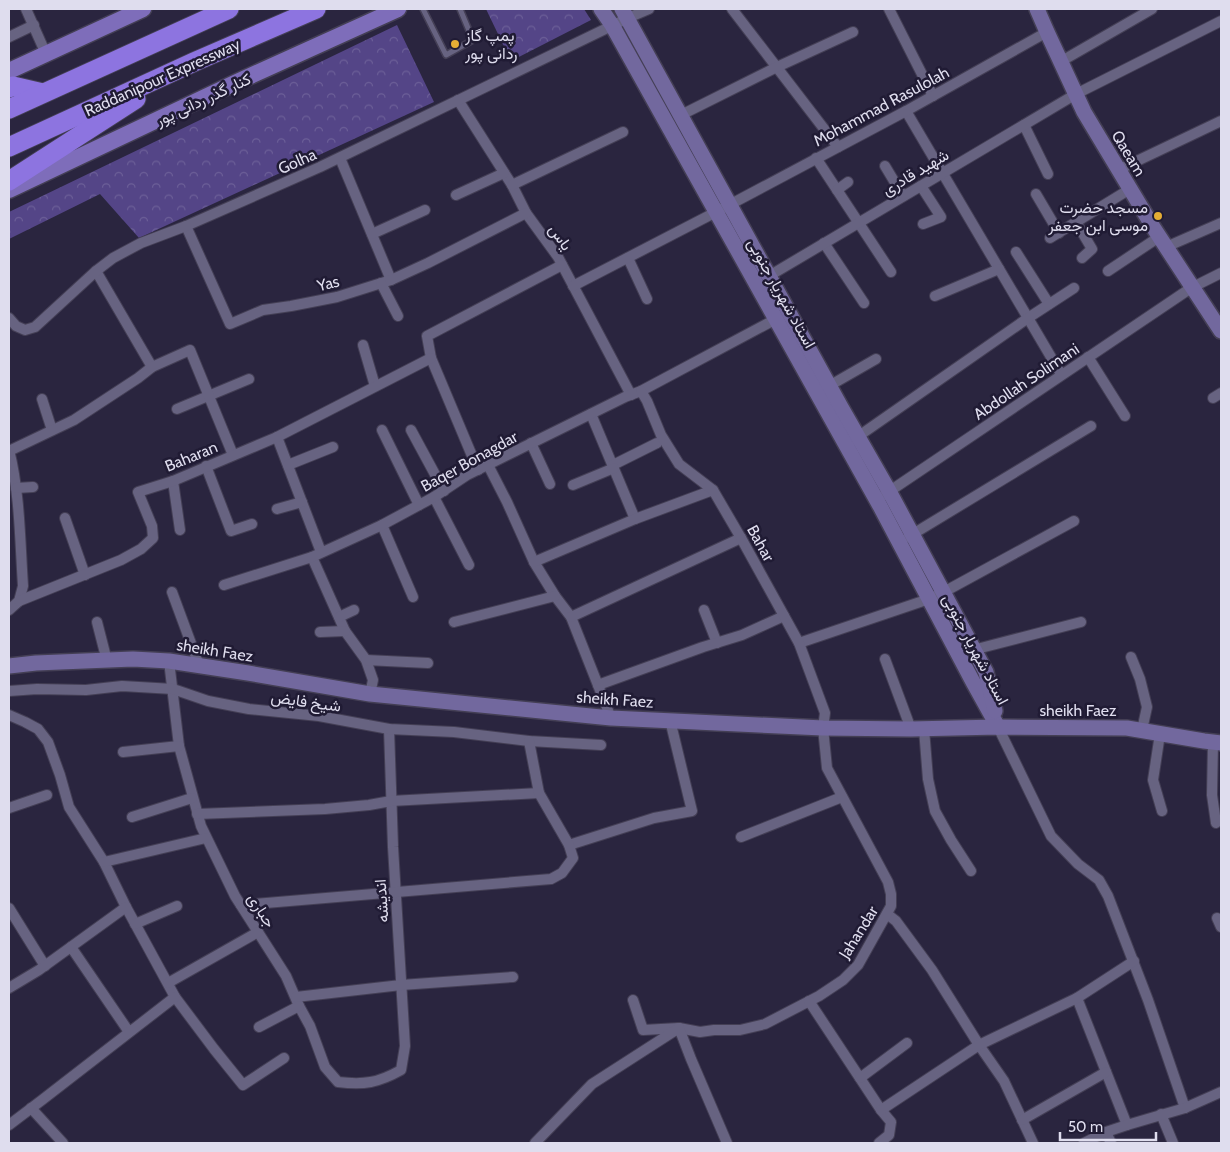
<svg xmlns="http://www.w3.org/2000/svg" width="1230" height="1152" font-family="Cabin,Vazirmatn,sans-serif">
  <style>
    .forest { fill: url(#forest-crowns) }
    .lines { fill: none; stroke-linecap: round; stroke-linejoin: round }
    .lane-casing { stroke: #443f55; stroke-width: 8 }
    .street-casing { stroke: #443f55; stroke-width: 12 }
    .secondary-casing { stroke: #443f55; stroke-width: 18 }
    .primary-casing { stroke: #443f55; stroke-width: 19 }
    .highway-casing { stroke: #443f55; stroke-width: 21 }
    .lane { stroke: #676381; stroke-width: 5 }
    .street { stroke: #676381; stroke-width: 10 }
    .secondary { stroke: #72689e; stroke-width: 15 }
    .primary { stroke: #7e6dba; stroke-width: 16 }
    .highway { stroke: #8d74e0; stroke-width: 19 }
    .poi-dot { fill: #e5ad35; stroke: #201b34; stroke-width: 2 }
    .labels { text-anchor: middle; stroke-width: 5; stroke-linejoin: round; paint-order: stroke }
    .poi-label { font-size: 16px; fill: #dfddee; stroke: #201b34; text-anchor: start }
    .street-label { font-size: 16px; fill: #dfddee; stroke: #201b34 }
  </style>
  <defs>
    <pattern id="forest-crowns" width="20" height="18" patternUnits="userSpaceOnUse" patternTransform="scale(1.25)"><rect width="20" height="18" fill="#544587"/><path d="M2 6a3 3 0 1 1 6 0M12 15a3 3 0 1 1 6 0" fill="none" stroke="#6c5f98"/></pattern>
  </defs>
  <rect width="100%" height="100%" fill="#2a253f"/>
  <g class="forest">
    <polygon points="486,9 584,9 591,20 511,61"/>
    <polygon points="397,25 434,102 139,238 100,194 9,239 9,212"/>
  </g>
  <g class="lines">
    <defs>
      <polyline id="lane" points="423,9 446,55 473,40 460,9"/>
      <g id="street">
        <polyline points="26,9 46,54"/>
        <polyline points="732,9 838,147"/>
        <polyline points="889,9 933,96"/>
        <polyline points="9,37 34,25"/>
        <polyline points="1060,62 1152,9"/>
        <polyline points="458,100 512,185 526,213 558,257 631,395"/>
        <polyline points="906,111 1061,374"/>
        <polyline points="681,115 777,67 853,32"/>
        <polyline points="1024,125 1048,174"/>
        <polyline points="340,158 391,280"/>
        <polyline points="816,158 891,272"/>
        <polyline points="885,166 903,196"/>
        <polyline points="1118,170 1221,121"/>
        <polyline points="512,185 623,132"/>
        <polyline points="921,186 941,217 923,224"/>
        <polyline points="837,190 848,182"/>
        <polyline points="1036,194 1059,233"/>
        <polyline points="456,195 504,173"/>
        <polyline points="1076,222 1092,249 1082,258"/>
        <polyline points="186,226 230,324 263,310 291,306 337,297 391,280 428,263 526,213"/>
        <polyline points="372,234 425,210"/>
        <polyline points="1050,238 1130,189"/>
        <polyline points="824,243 864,303"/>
        <polyline points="1166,247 1221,223"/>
        <polyline points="1016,252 1049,304"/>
        <polyline points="628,258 647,299"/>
        <polyline points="96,271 152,367"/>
        <polyline points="1108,271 1159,237"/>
        <polyline points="769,276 1076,94 1221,21"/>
        <polyline points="381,283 398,316"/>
        <polyline points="573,286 716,212 906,111 1047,32"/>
        <polyline points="935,296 999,269"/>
        <polyline points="9,318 16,326 25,330 35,327 96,271 113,258 141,243 186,226 320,167 628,18 649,9"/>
        <polyline points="363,345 375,386"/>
        <polyline points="1088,357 1125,416"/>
        <polyline points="824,387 829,386 876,359"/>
        <polyline points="1213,398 1221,393"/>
        <polyline points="42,399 52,430"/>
        <polyline points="177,409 249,379"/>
        <polyline points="591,414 635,519"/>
        <polyline points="382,430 419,505"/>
        <polyline points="411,430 444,491"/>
        <polyline points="277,437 321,552"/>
        <polyline points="853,440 1028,318 1074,288"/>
        <polyline points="531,443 550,484"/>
        <path d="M9,450C20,493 20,542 23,586L19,601L9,610"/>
        <polyline points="9,451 74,420 138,378 152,367 190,350 233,455"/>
        <polyline points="288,465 333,447"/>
        <polyline points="488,465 507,502 534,562 555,596 571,617 611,718"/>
        <polyline points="613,465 657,443"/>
        <polyline points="206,466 231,531 252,524"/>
        <polyline points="478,470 431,358 427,336 562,265"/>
        <polyline points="173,481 180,530"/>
        <polyline points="573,485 614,468"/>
        <polyline points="16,488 33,487"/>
        <polyline points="884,495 1191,288 1221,273"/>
        <polyline points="434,497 469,565"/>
        <polyline points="277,509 302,502"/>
        <polyline points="65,518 85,575"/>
        <polyline points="382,525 413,597"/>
        <polyline points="908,537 1091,426"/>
        <polyline points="312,557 345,631 366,660 373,680 370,694"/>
        <polyline points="534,562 635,519 713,490"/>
        <polyline points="224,585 312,557 382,525 434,497 467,475 625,397 641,391 776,319"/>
        <polyline points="172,592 199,665"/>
        <polyline points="19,601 121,560 141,549 153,538 152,526 138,492 173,481 277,437 431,358"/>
        <polyline points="704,610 717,643"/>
        <polyline points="339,617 354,610"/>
        <polyline points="571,617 741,538"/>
        <polyline points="97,622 107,661"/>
        <polyline points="454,622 555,596"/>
        <polyline points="320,632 345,631"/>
        <polyline points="799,643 929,599 942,593 1074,521"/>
        <polyline points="969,651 1081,622"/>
        <polyline points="1131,657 1140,679 1147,707 1142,730"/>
        <polyline points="885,659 911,729"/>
        <polyline points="366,660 428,663"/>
        <path d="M169,661L179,746L201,826L235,896L286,976L299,1006L310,1026L325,1067L338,1082C364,1085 378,1083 401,1070L405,1046L393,847L389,729"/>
        <polyline points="598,685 703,647 742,635 784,616"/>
        <polyline points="9,691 37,689 86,690 122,686 173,689 208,701 249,709 319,716 389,729 454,732 529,741 601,745"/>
        <polyline points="9,715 25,722 38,729 48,742 60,775 69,807 104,862 126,907 175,997 214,1049 243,1085 284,1058"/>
        <polyline points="998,727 1051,836 1078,864 1099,880 1108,896 1148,1000 1185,1108"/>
        <polyline points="924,729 928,779 935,811 951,840 971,871"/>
        <polyline points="1160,734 1153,780 1162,811"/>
        <polyline points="1213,742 1212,795 1216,823"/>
        <polyline points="123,752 179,746"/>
        <polyline points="9,808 47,795"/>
        <polyline points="197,814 325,809 369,805 391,801 539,793"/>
        <polyline points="132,817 192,798"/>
        <polyline points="741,837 842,797"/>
        <polyline points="569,845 654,818 692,811 670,720"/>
        <polyline points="104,862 206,838"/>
        <polyline points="241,905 551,879 562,873 573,858 569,845 539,793 529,741"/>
        <polyline points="9,908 45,966"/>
        <polyline points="887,914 896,921 932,970 979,1045 1004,1081 1033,1143"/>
        <polyline points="1217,918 1221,927"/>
        <polyline points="135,924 177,906"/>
        <polyline points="71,947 129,1032"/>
        <polyline points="168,983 258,932"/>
        <polyline points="9,988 39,970 126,907"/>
        <polyline points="296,997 401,985 513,977"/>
        <polyline points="1077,998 1127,1125"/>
        <polyline points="633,1000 643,1030 679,1028 700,1032 714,1030 740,1030 765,1024 819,996 843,980 858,965 891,906 891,894 888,882 827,768 823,728 825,713 799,643 741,538 713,490 679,464 661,435 647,401 641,391"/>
        <polyline points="809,1001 881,1110 891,1122 889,1135 879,1143"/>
        <polyline points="259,1027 299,1006"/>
        <polyline points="860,1078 907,1043"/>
        <polyline points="31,1108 63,1143"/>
        <polyline points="881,1110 979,1045 1077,998 1134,961"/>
        <polyline points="1161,1114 1173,1143"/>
        <polyline points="1022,1120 1106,1072"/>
        <polyline points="9,1125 42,1100 175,997"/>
        <polyline points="1106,1132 1111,1143"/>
        <polyline points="535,1143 592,1084 679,1028 691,1059 727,1143"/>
        <polyline points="1084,1143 1106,1132 1127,1125 1185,1108 1221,1092"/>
      </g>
      <g id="secondary">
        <polyline points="601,9 612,25 880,506 973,682 998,727"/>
        <polyline points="622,9 841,407 889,491 986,672 995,711"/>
        <polyline points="1037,9 1047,32 1084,112 1153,227 1221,331"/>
        <polyline points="9,666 36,663 133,659 169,661 248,673 370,694 611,718 823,728 911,729 998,727 1127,728 1204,741 1221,743"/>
      </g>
      <g id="primary">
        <polyline points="9,71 143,9"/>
        <polyline points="9,190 237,82 398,9"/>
      </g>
      <g id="highway">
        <polyline points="9,88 13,86 43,93"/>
        <polyline points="9,109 229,9"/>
        <polyline points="9,147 194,62 316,9"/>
        <polyline points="9,181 136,99"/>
      </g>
    </defs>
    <use href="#lane" class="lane-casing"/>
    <use href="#street" class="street-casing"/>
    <use href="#secondary" class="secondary-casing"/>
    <use href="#primary" class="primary-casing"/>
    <use href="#highway" class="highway-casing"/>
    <use href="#lane" class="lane"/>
    <use href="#street" class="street"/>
    <use href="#secondary" class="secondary"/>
    <use href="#primary" class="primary"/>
    <use href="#highway" class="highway"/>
  </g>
  <g class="poi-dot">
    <circle cx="455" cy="44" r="5"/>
    <circle cx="1158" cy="216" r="5"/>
  </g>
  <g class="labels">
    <g class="poi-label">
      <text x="465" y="41">پمپ گاز<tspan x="465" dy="18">ردانی پور</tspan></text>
      <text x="1148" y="213" text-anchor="end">مسجد حضرت<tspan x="1148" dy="18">موسی ابن جعفر</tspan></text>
    </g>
    <g class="street-label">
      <text transform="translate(162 77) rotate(-24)" y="6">Raddanipour Expressway</text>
      <text transform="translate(203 99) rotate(-25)" y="6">کنار گذر ردانی پور</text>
      <text transform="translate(881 106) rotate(-28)" y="6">Mohammad Rasulolah</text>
      <text transform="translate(1129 153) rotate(59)" y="6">Qaeam</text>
      <text transform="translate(297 161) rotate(-24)" y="6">Golha</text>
      <text transform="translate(915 172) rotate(-31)" y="6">شهید قادری</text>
      <text transform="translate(561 237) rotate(55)" y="6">یاس</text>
      <text transform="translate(328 283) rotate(-14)" y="6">Yas</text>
      <text transform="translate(782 293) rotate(61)" y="6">استاد شهریار جنوبی</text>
      <text transform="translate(1026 381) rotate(-34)" y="6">Abdollah Solimani</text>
      <text transform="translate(191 456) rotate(-22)" y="6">Baharan</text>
      <text transform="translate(469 461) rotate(-29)" y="6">Baqer Bonagdar</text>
      <text transform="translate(761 543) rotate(61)" y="6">Bahar</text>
      <text transform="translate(976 649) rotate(62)" y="6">استاد شهریار جنوبی</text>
      <text transform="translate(215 650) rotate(9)" y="6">sheikh Faez</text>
      <text transform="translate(615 699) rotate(4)" y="6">sheikh Faez</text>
      <text transform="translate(306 701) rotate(8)" y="6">شیخ فایض</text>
      <text x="1078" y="716">sheikh Faez</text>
      <text transform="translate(381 901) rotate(-94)" y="6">اندیشه</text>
      <text transform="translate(262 910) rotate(57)" y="6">جباری</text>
      <text transform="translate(858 932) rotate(-58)" y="6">Jahandar</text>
    </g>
  </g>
  <rect width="1230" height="1152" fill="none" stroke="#dfddee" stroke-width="20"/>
  <path d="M1060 1132v8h96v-8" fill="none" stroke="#dfddee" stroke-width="2.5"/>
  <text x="1068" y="1132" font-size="15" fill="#dfddee" stroke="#201b34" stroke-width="4" paint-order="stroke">50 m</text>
</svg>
